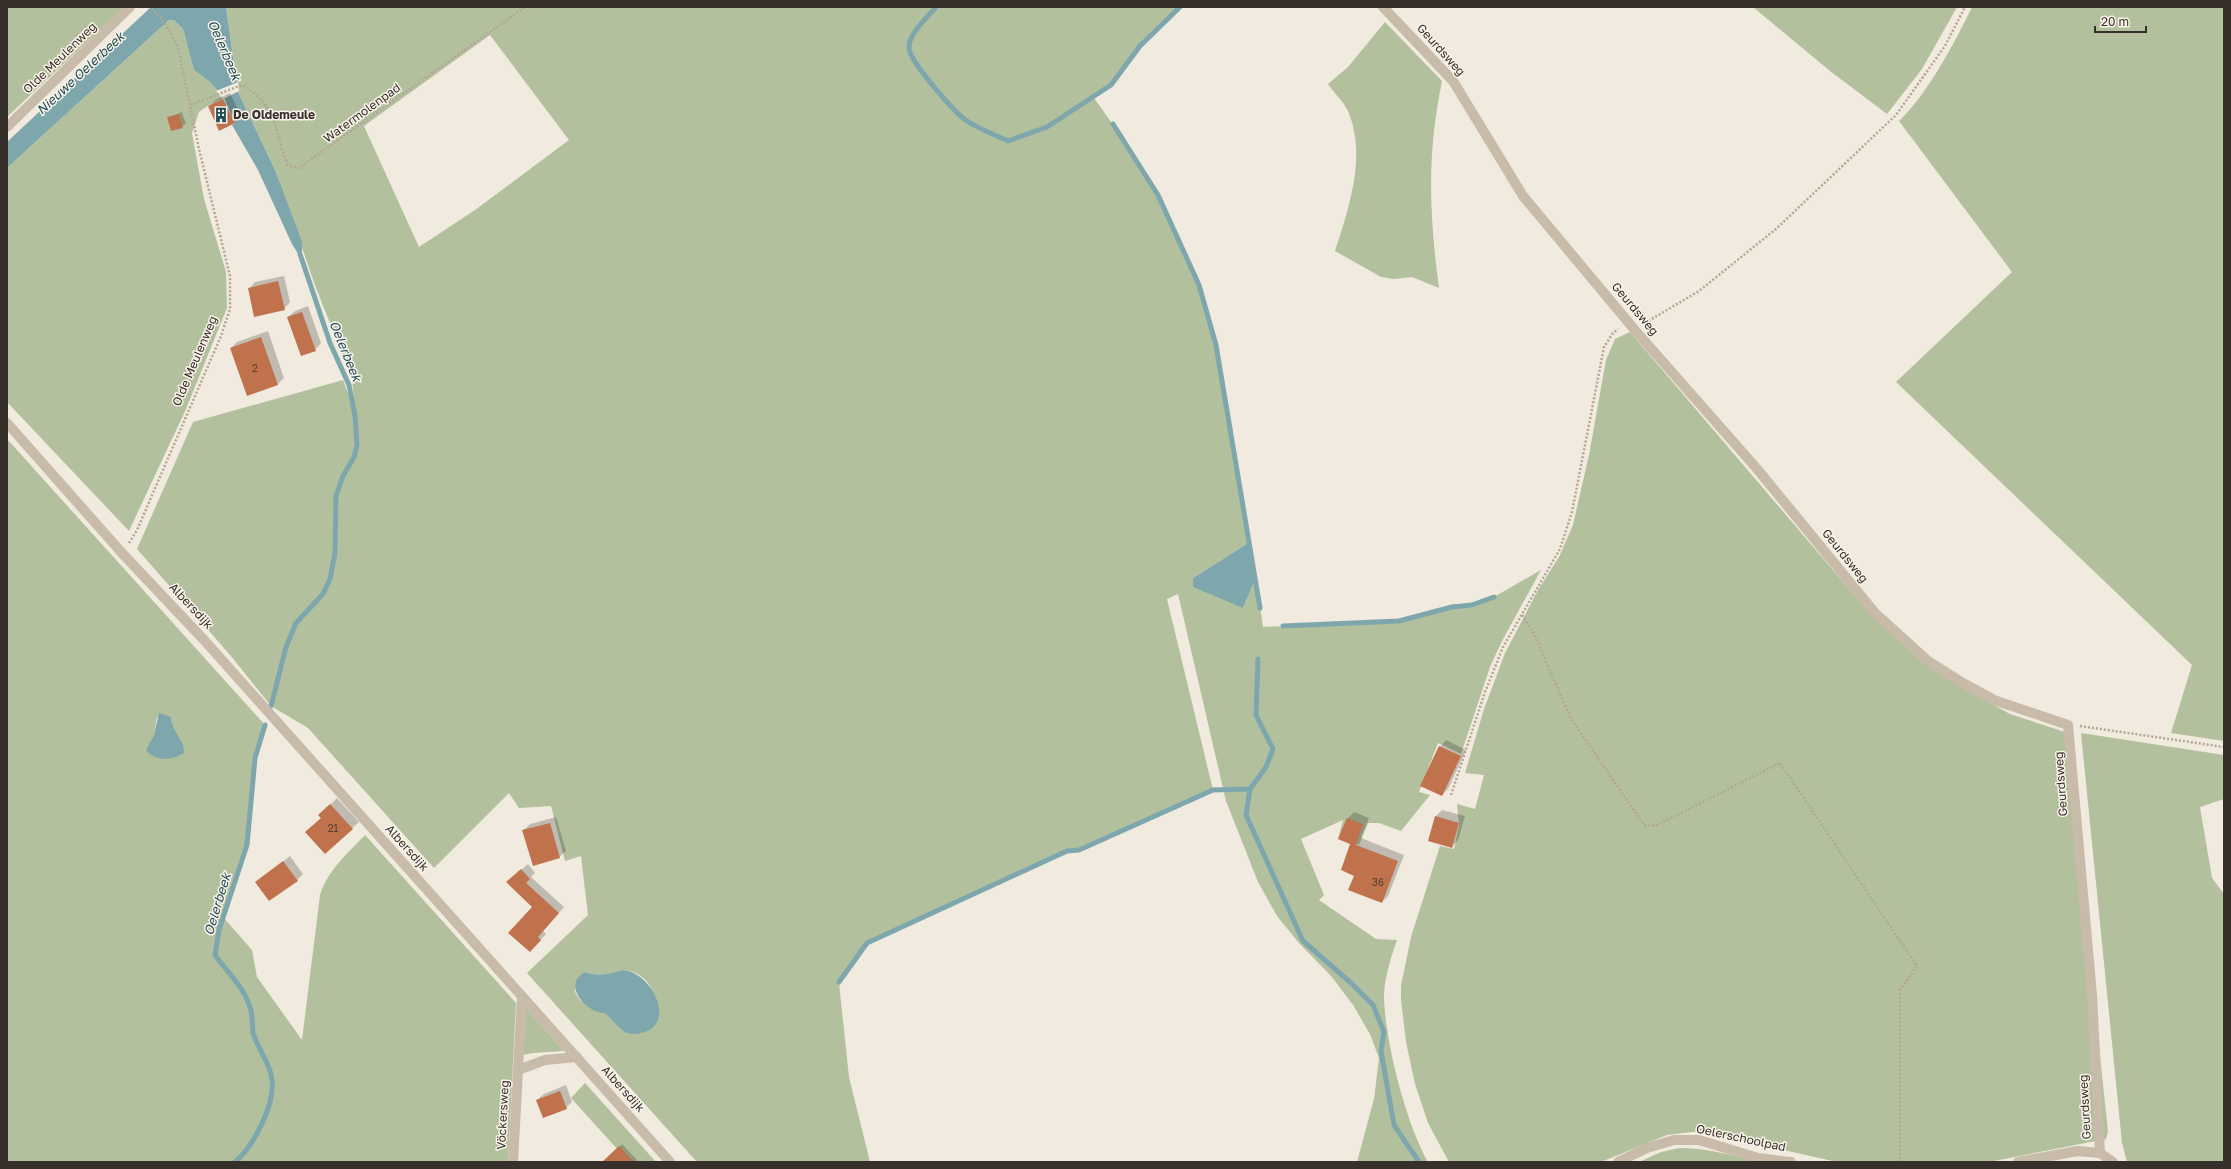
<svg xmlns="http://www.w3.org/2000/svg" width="2231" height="1169" font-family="'Golos Text',sans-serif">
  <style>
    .green { fill: #b2c09e; fill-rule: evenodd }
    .water { fill: #7ea7ad }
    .pier { fill: #f1eade }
    .shadow { fill: #0003 }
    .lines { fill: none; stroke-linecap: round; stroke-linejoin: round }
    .stream { stroke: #7ea7ad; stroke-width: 5 }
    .building { fill: #c0724d }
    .path { stroke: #b5a594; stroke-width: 2.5; stroke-dasharray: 2 2; stroke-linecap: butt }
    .minor { stroke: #c9bbaa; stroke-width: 10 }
    .labels { text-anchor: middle; stroke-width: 3; stroke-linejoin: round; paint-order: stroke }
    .number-label { font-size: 10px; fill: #594032 }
    .street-label { font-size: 12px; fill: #372f29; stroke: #f9f3ea }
    .poi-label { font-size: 12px; font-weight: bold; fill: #372f29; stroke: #f9f3ea; text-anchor: start }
    .water-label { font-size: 13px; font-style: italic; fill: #214f56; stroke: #f9f3ea }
  </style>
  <rect width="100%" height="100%" fill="#f1eade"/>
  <g class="green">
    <polygon points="7,7 124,7 7,117"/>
    <path d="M226,7H1180L1140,46L1111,85L1094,98L1136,157L1158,195L1199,285L1216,345L1250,542L1193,578L1243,608L1256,577L1263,627L1399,621L1452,607L1472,605L1494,597L1541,570L1502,641L1490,667L1461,754L1438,743L1419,792L1430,795L1401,831L1379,823H1368L1359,845L1338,839L1343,820L1301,839L1324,895L1319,900L1376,939L1397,940C1391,957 1385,976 1384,994C1384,1038 1406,1124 1428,1162H1357L1374,1099L1379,1058L1370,1034L1353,1005L1332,977L1299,943L1277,916L1258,882L1226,801L1178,594L1167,599L1213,790L1079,850L1067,851L867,943L839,983L849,1077L870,1162H697L527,973L588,915L581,856L565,861L551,806L519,808L509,793L434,868L308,728L271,706L231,656L137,549L193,422L343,380L355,413L352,378L316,288L275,170L238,92ZM490,35L569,140L475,210L419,247L364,126ZM622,970C634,970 646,977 651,988L625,1032L604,1013L580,1000L575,992L576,984L586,972C599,977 609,974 622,970Z"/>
    <polygon points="1753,7 1957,7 1922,69 1887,114 1830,71"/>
    <path d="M1972,7H2224V741L2171,733L2192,665L1896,382L2012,272L1899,121C1927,95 1955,42 1972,7Z"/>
    <polygon points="169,20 174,20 183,29 194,70 210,82 224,98 209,105 199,112 192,133 204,199 226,272 227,308 186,409 129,531 7,402 7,168"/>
    <path d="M1385,22L1442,81C1427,153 1429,214 1439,288L1412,277L1394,279L1381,277L1335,251C1349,208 1367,155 1348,111C1344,102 1334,93 1328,84L1348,67Z"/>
    <polygon points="1630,332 1867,610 1951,681 2010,714 2065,732 2108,1131 2106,1139 1989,1162 1837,1162 1700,1131 1667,1135 1601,1162 1449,1162 1428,1123 1415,1084 1406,1042 1401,1000 1401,986 1411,937 1440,846 1454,849 1459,825 1457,804 1475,809 1484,775 1465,773 1484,709 1505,653 1538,590 1559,557 1573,525 1589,455 1606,360 1615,339"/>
    <path d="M7,439L265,725L255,758L247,845L223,917L252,950L257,977L302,1040L320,895C328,870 347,854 365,835L516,1003L508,1162H7ZM157,717L171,726L179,739L150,743L154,735Z"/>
    <polygon points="2081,733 2224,755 2224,799 2200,807 2212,878 2224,894 2224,1162 2127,1162 2122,1143"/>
    <polygon points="526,1008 564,1051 533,1053 523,1055"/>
    <polygon points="585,1083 656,1162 629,1162 571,1098"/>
    <path d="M1679,1148C1707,1148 1732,1155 1758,1162H1639L1661,1152Z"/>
  </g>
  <g class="water">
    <polygon points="151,7 226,7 238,92 275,170 302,242 302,260 292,244 258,170 232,125 235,123 224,98 210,82 194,70 183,29 174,20 169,20 7,168 7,142"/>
    <polygon points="1250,542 1256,577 1243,608 1193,587 1193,578"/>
    <path d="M159,713L171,717C171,731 185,740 184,753C171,761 156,762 146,750L154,735Z"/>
    <path d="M622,970C649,970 677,1020 645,1032C639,1034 633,1035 627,1033C620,1030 611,1018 604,1013C585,1012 561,983 586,972C599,977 609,974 622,970Z"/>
  </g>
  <polygon class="pier" points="238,82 239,91 223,99 216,91"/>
  <g class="shadow">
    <polygon points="230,93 241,116 234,122 209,107 215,100"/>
    <polygon points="182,112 186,124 172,130 168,118"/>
    <polygon points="284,276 290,302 284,309 249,289 255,282"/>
    <polygon points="308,306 321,343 315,350 288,317 295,311"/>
    <polygon points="268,331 284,378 278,384 248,395 231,348 237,342"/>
    <polygon points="1446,740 1466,750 1448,789 1442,795 1440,747"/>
    <polygon points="337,798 359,822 325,853 326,809"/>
    <polygon points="1442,810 1465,816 1458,840 1452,847 1436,816"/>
    <polygon points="1354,812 1369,818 1361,838 1404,855 1388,896 1382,902 1355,875 1348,818"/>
    <polygon points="556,817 566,851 559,857 523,831 530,824"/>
    <polygon points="290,856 303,874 297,880 257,882"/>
    <polygon points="528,864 535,873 531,877 564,907 543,931 546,934 536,945 533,907 513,877"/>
    <polygon points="566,1085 572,1102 566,1108 537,1100 544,1094"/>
    <polygon points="622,1144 636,1159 638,1162 616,1162 610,1156"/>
  </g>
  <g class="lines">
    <g class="stream">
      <path d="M936,7C928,17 909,33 909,47C908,60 955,113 967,121C979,129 995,135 1008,141L1047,127L1111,85L1140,46L1180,7"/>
      <polyline points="1113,124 1158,195 1199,285 1216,345 1260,608"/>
      <polyline points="1283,626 1399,621 1452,607 1472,605 1494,597"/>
      <polyline points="271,706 286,647 296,623 323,594 330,579 335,553 336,496 343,476 354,457 357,445 355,416 349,385 330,343 300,254"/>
      <polyline points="1250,789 1246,815 1303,941 1351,983 1373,1005 1384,1032 1381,1051 1394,1125 1419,1162"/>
      <polyline points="839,982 867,943 1067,851 1079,850 1213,790 1250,789 1266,767 1273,749 1256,715 1258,659"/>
      <path d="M235,1162C254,1146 278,1100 271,1075C268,1060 257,1047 253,1033C252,1026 253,1018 251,1011C246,989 228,973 215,955L219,930L247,845L255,758L265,725"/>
    </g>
  </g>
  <g class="building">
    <polygon points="223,99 235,123 219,131 208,106"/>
    <polygon points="179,114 183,128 171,131 167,117"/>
    <polygon points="278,281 285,310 254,317 248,288"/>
    <polygon points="302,312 316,351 301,356 287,317"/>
    <polygon points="261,337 278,385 247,396 230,348"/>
    <polygon points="1439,746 1461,756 1442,796 1420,786"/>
    <polygon points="330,804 353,829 325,854 305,832 321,818 318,815"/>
    <polygon points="1435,816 1459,823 1452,848 1428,841"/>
    <polygon points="1347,818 1363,824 1356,845 1398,861 1382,903 1348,890 1354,876 1341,870 1350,844 1338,839"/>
    <polygon points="550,823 560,858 533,866 522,830"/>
    <polygon points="283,861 298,881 269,901 255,882"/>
    <polygon points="521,869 530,879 526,883 559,913 538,937 541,940 530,952 508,933 532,907 506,882"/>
    <polygon points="560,1091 567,1109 543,1118 536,1100"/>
    <polygon points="619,1146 634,1162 602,1162"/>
  </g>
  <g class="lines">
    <g class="path">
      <path d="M191,105L239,86H245C280,111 273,130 288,165L299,168L525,7"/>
      <polyline points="1645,323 1699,291 1776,229 1896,115 1945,46 1965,7"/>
      <polyline points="129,543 137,530 221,336 230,309 230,276 199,149 178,47 166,25 151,7"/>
      <polyline points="1522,615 1533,632 1570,717 1644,825 1655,826 1780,763 1917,966 1900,990 1900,1162"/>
      <polyline points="2080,726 2224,747"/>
      <polyline points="1451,795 1485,692 1503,647 1560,549 1572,512 1604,347 1613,333 1618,329"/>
    </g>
    <g class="minor">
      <polyline points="1383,7 1453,81 1523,196 1634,329 1758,470 1875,613 1928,661 1963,683 1994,700 2068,725 2092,995 2100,1153"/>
      <polyline points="7,127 130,7"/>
      <polyline points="7,423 122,553 204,640 670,1162"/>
      <polyline points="518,1070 545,1060 577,1057"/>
      <polyline points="513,1162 522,997"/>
      <polyline points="1618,1162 1647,1148 1674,1140 1699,1140 1758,1158 1791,1162"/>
      <polyline points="2018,1162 2078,1151 2100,1153 2113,1162"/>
    </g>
  </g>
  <defs>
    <symbol id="building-bare" viewBox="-9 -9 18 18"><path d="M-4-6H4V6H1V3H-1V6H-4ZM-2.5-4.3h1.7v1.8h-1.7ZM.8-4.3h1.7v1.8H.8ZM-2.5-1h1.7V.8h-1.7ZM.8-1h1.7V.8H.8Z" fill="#214f56" stroke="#f9f3ea" stroke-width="2.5" paint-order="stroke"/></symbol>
  </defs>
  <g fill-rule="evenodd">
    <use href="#building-bare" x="210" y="104" width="22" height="22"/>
  </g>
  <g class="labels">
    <g class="number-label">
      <text x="255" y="372">2</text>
      <text x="333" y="832">21</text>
      <text x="1378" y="886">36</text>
    </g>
    <g class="street-label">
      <text transform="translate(1441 50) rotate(48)" y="4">Geurdsweg</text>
      <text transform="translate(60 58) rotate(-44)" y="4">Olde Meulenweg</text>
      <text transform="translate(362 113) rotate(-36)" y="4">Watermolenpad</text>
      <text transform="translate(1635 309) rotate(50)" y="4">Geurdsweg</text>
      <text transform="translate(195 361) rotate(-67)" y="4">Olde Meulenweg</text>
      <text transform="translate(1845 556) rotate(51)" y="4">Geurdsweg</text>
      <text transform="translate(191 606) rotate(47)" y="4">Albersdijk</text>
      <text transform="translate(2061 784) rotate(-94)" y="4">Geurdsweg</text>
      <text transform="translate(407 848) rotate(48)" y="4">Albersdijk</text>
      <text transform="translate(623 1089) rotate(48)" y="4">Albersdijk</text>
      <text transform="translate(2085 1107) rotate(-93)" y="4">Geurdsweg</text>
      <text transform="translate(503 1115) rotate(-87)" y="4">Vöckersweg</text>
      <text transform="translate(1741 1138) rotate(12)" y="4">Oelerschoolpad</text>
    </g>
    <g class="poi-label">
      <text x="233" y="119">De Oldemeule</text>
    </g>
    <g class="water-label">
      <text transform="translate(225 50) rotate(67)" y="5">Oelerbeek</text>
      <text transform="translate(80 73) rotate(-43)" y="5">Nieuwe Oelerbeek</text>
      <text transform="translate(346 351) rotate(68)" y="5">Oelerbeek</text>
      <text transform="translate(217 904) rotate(-73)" y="5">Oelerbeek</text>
    </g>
  </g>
  <rect width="2231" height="1169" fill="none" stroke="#372f29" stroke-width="16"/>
  <path d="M2095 26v6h51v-6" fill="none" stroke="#372f29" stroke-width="2"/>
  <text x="2101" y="26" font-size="12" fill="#372f29" stroke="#f9f3ea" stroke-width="3" paint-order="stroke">20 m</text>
</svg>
